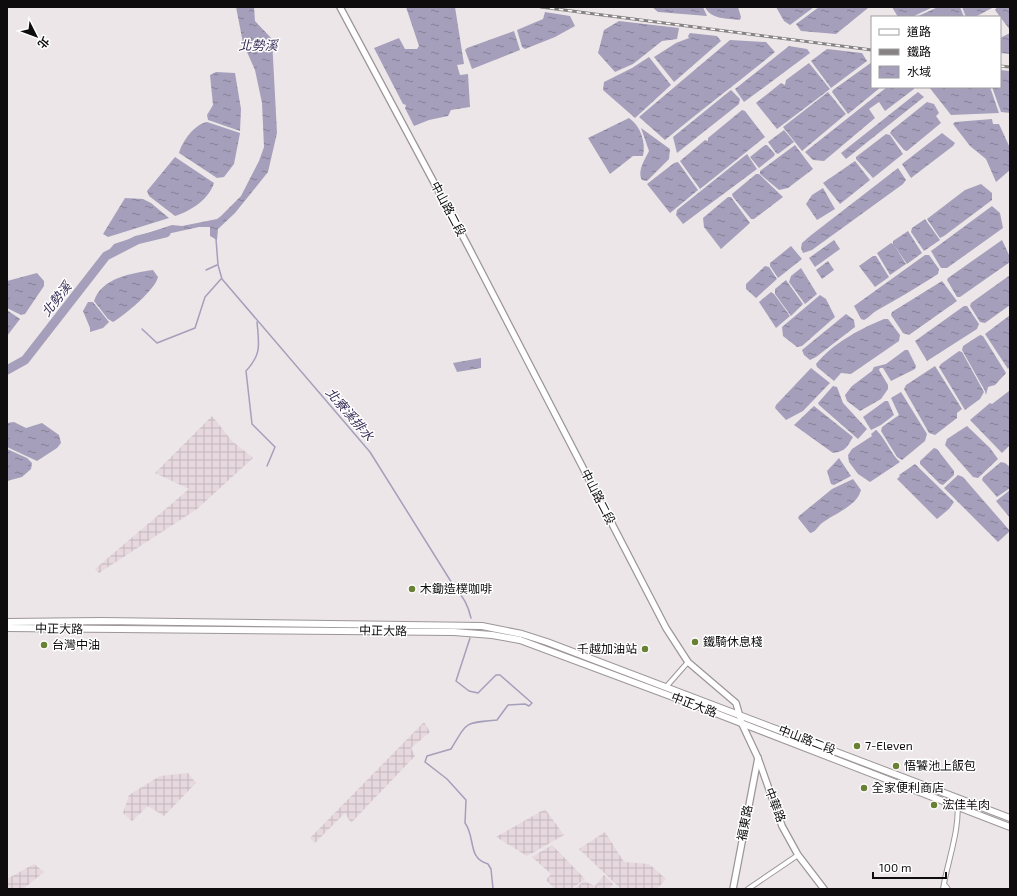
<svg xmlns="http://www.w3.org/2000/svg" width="1017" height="896" font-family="'Exo 2','Noto Sans TC',sans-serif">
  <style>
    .industrial { fill: url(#industrial-grid) }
    .water { fill: url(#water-ripples) }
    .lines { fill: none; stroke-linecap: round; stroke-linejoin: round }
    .stream { stroke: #a59fbb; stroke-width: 1.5 }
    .river { stroke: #a59fbb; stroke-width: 9 }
    .street-casing { stroke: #9c9698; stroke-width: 6 }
    .secondary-casing { stroke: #9c9698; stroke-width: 8 }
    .primary-casing { stroke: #9c9698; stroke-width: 8 }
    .street { stroke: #fff; stroke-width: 4 }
    .secondary { stroke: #fff; stroke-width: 5.5 }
    .primary { stroke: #fff; stroke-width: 6 }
    .rail-casing { stroke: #878384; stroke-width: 3 }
    .rail { stroke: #fff; stroke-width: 1.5; stroke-dasharray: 4.5; stroke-linecap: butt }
    .poi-dot { fill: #688134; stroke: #fff; stroke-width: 1.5 }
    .labels { text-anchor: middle; stroke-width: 3; stroke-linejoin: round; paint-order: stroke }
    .street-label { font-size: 12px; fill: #0e0c0d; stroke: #fff }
    .poi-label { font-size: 12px; fill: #0e0c0d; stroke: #fff; text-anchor: start }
    .water-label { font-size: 13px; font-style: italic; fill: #392d56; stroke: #fff }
  </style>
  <defs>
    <pattern id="industrial-grid" width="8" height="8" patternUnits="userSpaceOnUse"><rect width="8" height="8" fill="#e6d8de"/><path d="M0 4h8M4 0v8" fill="none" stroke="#c4b8bd"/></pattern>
    <pattern id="water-ripples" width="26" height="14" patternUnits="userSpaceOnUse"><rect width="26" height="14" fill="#a59fbb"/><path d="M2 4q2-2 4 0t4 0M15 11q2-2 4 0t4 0" fill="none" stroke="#858096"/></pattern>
  </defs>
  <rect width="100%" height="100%" fill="#ece6e8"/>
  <g class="industrial">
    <polygon points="212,416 232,441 253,458 197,509 99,573 95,569 189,489 155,473"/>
    <polygon points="424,722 430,732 411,748 415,756 351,823 345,813 315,843 310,838"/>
    <polygon points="188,773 196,783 164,816 148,806 132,821 123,813 129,795 160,776"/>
    <polygon points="545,809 564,835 527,856 496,837"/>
    <polygon points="605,832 624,862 649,864 666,879 657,889 621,889 579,849"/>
    <polygon points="552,845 585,879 571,889 555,889 546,880 551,874 532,857"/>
    <polygon points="34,864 44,872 23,889 7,889 7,879"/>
    <polygon points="604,875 613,884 609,889 574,889 584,881 595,886"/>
  </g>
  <g class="water">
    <polygon points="236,7 254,7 255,21 272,39 277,133 268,172 235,213 218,229 217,240 210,236 210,227 199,227 121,244 112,249 109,259 105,255 114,244 172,225 182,226 217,219 221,216 241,196 259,161 264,147 262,103 255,70 243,43"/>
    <polygon points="406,7 455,7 464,64 457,65 460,75 468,74 470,107 451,110 448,116 429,120 414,126 405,108 406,105 403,104 374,48 399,38 405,49 417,49 419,46"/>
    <polygon points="652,7 703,7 707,16 658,12"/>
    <path d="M705,7H738L741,17L740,20C727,18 711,20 705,7Z"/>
    <polygon points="776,7 814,7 790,25 784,21"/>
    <polygon points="819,7 873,7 868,8 836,34 801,31 796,24"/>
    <polygon points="892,7 933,7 912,17 898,17"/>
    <polygon points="938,7 960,7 964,17 916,17"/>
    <polygon points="962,7 994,7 975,17 966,17"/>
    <polygon points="997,7 1010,7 1010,30 995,10"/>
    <polygon points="545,12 570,16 575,26 555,37 525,49 522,47 517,30 543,19"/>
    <polygon points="619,21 679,28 677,39 662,41 633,64 615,72 598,53 604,30"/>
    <polygon points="514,31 520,50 472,69 465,50 467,48"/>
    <polygon points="690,33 717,36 721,41 674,82 654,57 676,43 689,38 688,36"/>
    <polygon points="1010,33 1010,54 1000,53 1000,38"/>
    <path d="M730,40L766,42L775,52C739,82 701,110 665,140L639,117Z"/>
    <polygon points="789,46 807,49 810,53 744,102 735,89"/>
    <polygon points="827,49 862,53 867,61 831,88 811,61"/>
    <polygon points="649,57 671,85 635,118 603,90 604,82 632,68"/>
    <polygon points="872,62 872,87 881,87 848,114 832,92 833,90"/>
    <polygon points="809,63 830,89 777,129 756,103 781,83 785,85 786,80"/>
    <polygon points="1000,70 1010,71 1010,113 1001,112 992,87 1000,87"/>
    <polygon points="216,72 235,73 241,109 240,131 208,120 207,115 213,105 210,75"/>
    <polygon points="887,87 914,87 914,89 885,111 879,102 869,109 875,118 824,161 813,160 805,152"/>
    <polygon points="929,87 990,87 999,113 951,115"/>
    <polygon points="731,90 740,99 739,104 677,153 673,137"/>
    <polygon points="828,92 846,114 802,151 783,127"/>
    <polygon points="918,92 924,97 846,159 841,153"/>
    <polygon points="927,102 934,104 939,113 936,116 941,123 907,151 904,150 890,133 892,130"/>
    <polygon points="742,110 745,111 765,137 700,189 680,161 705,140 708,141 708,138"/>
    <path d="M629,118C641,126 646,143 643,156H633L610,174L588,138Z"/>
    <polygon points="992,119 993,124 999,124 1010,148 1010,170 996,182 986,159 970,146 953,124 955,122"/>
    <path d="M207,122L240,133L234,164L224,177L217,178L179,153C182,141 195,124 207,122Z"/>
    <path d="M641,128L670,149L669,159L647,181L642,180C637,171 645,159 649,151Z"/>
    <polygon points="784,130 794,142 778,154 776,153 768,142"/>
    <polygon points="942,133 955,143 953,146 911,178 902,164"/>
    <polygon points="886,134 890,135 903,154 873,178 856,159 856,157"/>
    <polygon points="765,145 767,145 775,154 774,156 759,168 750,157"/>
    <polygon points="795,145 813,169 788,188 779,190 760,174 760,171"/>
    <polygon points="747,154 757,169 683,224 676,215 677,210"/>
    <path d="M175,157L214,183C209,199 191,211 175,216L149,196L147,191Z"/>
    <polygon points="855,161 870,180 840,204 823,183"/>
    <polygon points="678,162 698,190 670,213 647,184 674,163"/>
    <polygon points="898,168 906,180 903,184 812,250 803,253 801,248 802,243 810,236"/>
    <polygon points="756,174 759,174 783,197 754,219 751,219 733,197 732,194"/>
    <polygon points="981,184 992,193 992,200 944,236 940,238 927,219 965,190"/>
    <polygon points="823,188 835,209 817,220 806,204 812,195"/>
    <polygon points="728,197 731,197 750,223 721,249 704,227 703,218"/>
    <polygon points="125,198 143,199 151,203 169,218 108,237 103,234"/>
    <polygon points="992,206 1000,213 1003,228 947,268 941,268 931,251"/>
    <polygon points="925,219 940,240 924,251 911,232 912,228"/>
    <polygon points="908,231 922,253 907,264 894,245 906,264 890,275 877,253 891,243 893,244 893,241"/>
    <polygon points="834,240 840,249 815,267 809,258"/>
    <polygon points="1002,240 1010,257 1010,262 960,297 957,297 947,280 948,278"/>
    <polygon points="791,246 802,259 778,278 770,266 770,263"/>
    <path d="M925,255H929L939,269L938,274C918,287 897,299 876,311C872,313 869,318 864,320L861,319L854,306Z"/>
    <polygon points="873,256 876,256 889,277 875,287 859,266"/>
    <polygon points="828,261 834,270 822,279 816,270"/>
    <polygon points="765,266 769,267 777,279 756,298 746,289 746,284"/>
    <polygon points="801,268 817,294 805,304 789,282 791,276"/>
    <path d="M153,270L158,277C155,290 125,315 113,322L108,319L94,301C101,278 132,273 153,270Z"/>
    <polygon points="37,273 44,281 44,286 25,314 21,315 7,308 7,281"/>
    <polygon points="1010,275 1010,305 985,323 980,322 970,306 971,303"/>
    <polygon points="786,280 803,304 791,316 775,294 775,289"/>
    <polygon points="942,281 957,301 909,335 903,333 891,315 892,312"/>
    <polygon points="771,292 774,294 790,316 776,328 759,302"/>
    <polygon points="820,295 826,299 835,317 802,346 797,347 783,336 782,327"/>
    <polygon points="88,302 93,302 109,322 103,328 90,332 90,328 83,311"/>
    <polygon points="964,306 967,306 979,324 977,329 927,361 915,341"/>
    <polygon points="7,310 20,319 7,336"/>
    <polygon points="846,314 854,320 855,327 816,357 810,360 804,355 802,350"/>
    <polygon points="1010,315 1010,367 1008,369 985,334"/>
    <path d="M884,319H888L900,335L899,341L851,374L841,373L834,381L817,367L816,364C833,343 860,329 884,319Z"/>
    <polygon points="980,335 983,336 1006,373 995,385 988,387 986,395 985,391 962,350 963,346"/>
    <polygon points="905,350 908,350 916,366 915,369 891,381 883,368 880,368 879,370 888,385 888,389 881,399 860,411 847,401 845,395 852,386 872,371 874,367 886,364"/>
    <polygon points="959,351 962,352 984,392 980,399 965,410 939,367 941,364"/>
    <polygon points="481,358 481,368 457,372 453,363"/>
    <polygon points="935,366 962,409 957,413 957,418 935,435 929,433 904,389 906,385"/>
    <polygon points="811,368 830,383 803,411 786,420 775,408 776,405"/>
    <polygon points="833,386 837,387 843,403 867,429 858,439 819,405 818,403"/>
    <polygon points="1009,391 1010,392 1010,445 1002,453 970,420 990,403 992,404"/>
    <polygon points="901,392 927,434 925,441 902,460 897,457 881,431 882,427 899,415 891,398"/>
    <polygon points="885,401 888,401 894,415 881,425 871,430 863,417"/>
    <path d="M814,406L853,437C847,447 846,451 833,453L794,425Z"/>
    <polygon points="14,422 26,428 42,423 59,435 61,443 57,448 37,461 7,447 7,423"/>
    <polygon points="967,426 990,448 998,459 978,478 973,477 945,445 947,439"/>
    <path d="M876,430C886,439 890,453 900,462L870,482L858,474L849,462L848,455L852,449L872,436L871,434Z"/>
    <polygon points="934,448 937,449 954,471 954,475 943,485 940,484 920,464 920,461"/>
    <polygon points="7,449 27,458 32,463 31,469 22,477 7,481"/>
    <polygon points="839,458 851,476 834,485 831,484 827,471"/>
    <polygon points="1001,462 1005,463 1010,467 1010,488 997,497 982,480 983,477"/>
    <polygon points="915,464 954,502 949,509 937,519 897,479 900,476 899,475"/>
    <polygon points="958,475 963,477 1010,531 998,542 944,488"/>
    <path d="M853,479L861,490C857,506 834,514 822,523C818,526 816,532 810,533L798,518L799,516L832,489Z"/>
    <polygon points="1010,490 1010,518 996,501"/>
  </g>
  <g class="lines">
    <g class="stream">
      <path d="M216,239L218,265L222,279L370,452L455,588C464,598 468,605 471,618"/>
      <polyline points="206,270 217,265"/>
      <path d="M257,322C259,344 262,354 246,371L252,424L275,447L267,466"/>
      <polyline points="142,329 157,343 195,328 205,297 221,279"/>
      <path d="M470,638L456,681L469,691L478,693L496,675H500L532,703L529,706L525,704L508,705L497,720C464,723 468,721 451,749L427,756L425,762L447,779L466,800L465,823C476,838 467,858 488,864L491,869L493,889"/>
    </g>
    <polyline class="river" points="7,370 25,360 106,256 137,240 166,233"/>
    <defs>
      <g id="street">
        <polyline points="666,687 688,662"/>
        <polyline points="944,884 948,889"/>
        <polyline points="748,889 798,855"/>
        <path d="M943,889C948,859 961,828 957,797"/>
      </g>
      <g id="secondary">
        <polyline points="340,7 468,246 666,628 688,662 736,703 742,724 758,758 782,826 798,855 824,889"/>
        <polyline points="733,889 758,758"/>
      </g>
      <g id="primary">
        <polyline points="7,622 101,621 482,626 522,634 547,642 1010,818"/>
        <polyline points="7,628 454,632 492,635 520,640 697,706 1010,827"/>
      </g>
    </defs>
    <use href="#street" class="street-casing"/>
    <use href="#secondary" class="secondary-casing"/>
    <use href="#primary" class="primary-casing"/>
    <use href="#street" class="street"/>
    <use href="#secondary" class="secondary"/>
    <use href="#primary" class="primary"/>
    <defs>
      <g id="rail">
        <polyline points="541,7 872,50"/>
        <polyline points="1000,66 1010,67"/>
      </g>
    </defs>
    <use href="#rail" class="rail-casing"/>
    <use href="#rail" class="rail"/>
  </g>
  <g class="poi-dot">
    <circle cx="412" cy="589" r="4"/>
    <circle cx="695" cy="642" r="4"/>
    <circle cx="44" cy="645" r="4"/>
    <circle cx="645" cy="649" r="4"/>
    <circle cx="857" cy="746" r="4"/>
    <circle cx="896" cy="766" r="4"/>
    <circle cx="864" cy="788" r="4"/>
    <circle cx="934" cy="805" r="4"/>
  </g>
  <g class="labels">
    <g class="street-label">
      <text transform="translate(448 209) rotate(62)" y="4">中山路二段</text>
      <text transform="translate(598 497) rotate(63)" y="4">中山路二段</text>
      <text transform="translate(59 629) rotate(1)" y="4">中正大路</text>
      <text transform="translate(383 631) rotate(1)" y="4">中正大路</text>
      <text transform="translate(694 705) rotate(21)" y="4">中正大路</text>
      <text transform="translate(807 740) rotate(21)" y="4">中山路二段</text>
      <text transform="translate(775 805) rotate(69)" y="4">中華路</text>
      <text transform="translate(745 823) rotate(-79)" y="4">福東路</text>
    </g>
    <g class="poi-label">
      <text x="420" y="593">木鋤造樸咖啡</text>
      <text x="703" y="646">鐵騎休息棧</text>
      <text x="52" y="649">台灣中油</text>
      <text x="637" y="653" text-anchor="end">千越加油站</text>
      <text x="865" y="750">7-Eleven</text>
      <text x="904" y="770">悟饕池上飯包</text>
      <text x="872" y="792">全家便利商店</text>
      <text x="942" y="809">浤佳羊肉</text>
    </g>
    <g class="water-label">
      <text x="258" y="50">北勢溪</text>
      <text transform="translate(56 299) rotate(-52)" y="5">北勢溪</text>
      <text transform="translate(350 414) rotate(49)" y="5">北寮溪排水</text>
    </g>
  </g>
  <rect width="1017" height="896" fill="none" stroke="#0e0c0d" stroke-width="16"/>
  <rect x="871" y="16" width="130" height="72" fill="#ffffff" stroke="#9f9e9e"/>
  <rect x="879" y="29" width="20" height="6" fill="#ffffff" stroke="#9f9e9e"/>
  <text x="907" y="36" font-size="12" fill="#0e0c0d">道路</text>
  <rect x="879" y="49" width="20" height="6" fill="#878384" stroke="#9f9e9e"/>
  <text x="907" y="56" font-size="12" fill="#0e0c0d">鐵路</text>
  <rect x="879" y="66" width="20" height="12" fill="url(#water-ripples)" stroke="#9f9e9e"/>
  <text x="907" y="76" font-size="12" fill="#0e0c0d">水域</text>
  <g transform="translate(36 36) rotate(132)" stroke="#ffffff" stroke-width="3" paint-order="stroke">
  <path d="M0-3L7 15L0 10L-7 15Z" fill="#0e0c0d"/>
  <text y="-6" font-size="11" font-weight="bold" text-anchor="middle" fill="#0e0c0d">北</text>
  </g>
  <path d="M873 872v6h73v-6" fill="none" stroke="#0e0c0d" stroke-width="2"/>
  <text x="879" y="872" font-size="12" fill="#0e0c0d" stroke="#ffffff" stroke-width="3" paint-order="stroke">100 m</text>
</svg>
